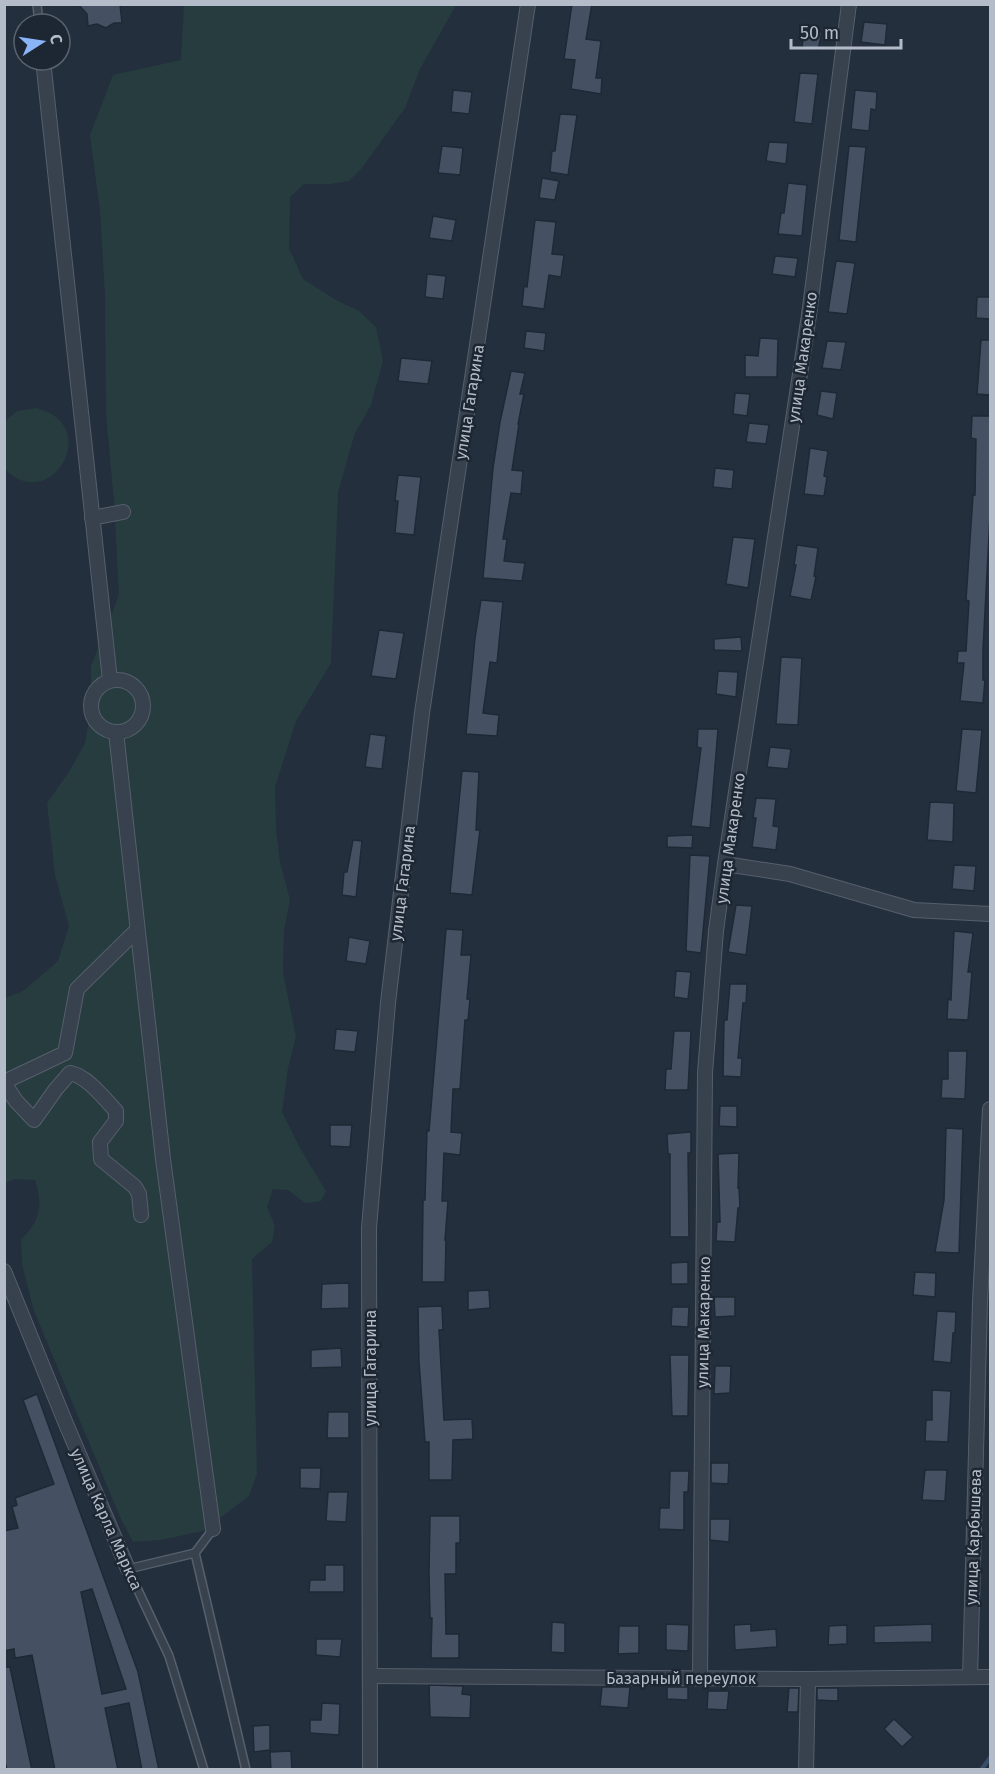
<svg xmlns="http://www.w3.org/2000/svg" width="995" height="1774" font-family="'Fira Sans',sans-serif">
  <style>
    .green { fill: #263c3f }
    .lines { fill: none; stroke-linecap: round; stroke-linejoin: round }
    .stream { stroke: #394c67; stroke-width: 4.5 }
    .building { fill: #455162; stroke: #1f2835; stroke-width: 1.5; fill-rule: evenodd }
    .lane-casing { stroke: #565f6c; stroke-width: 10 }
    .street-casing { stroke: #565f6c; stroke-width: 16 }
    .lane { stroke: #38414e; stroke-width: 7 }
    .street { stroke: #38414e; stroke-width: 14 }
    .labels { text-anchor: middle; stroke-width: 5; stroke-linejoin: round; paint-order: stroke }
    .street-label { font-size: 16px; fill: #b4bcc9; stroke: #1d2633 }
  </style>
  <rect width="100%" height="100%" fill="#242f3e"/>
  <g class="green">
    <path d="M184,5H456L420,69L405,108L362,168L349,181L330,184H304L290,197L289,248L303,279L336,300L359,311L376,327L383,361L371,405L355,433L338,492L331,663L296,721L275,787L276,829L280,862L290,900L284,930L283,972L296,1037L288,1068L282,1112L301,1150L326,1191L321,1201L305,1203L288,1190L273,1189L267,1207L275,1226L272,1242L252,1259L257,1474L249,1496L203,1531L161,1540L133,1542L121,1519L34,1311L22,1264L21,1240C41,1219 43,1206 35,1180L15,1179L5,1183V998L23,991L58,961L69,926L55,875L47,803L69,772L85,743L91,709V666L119,595L114,502L106,413L105,295L100,211L90,135L113,75L181,60Z"/>
    <path d="M36,408C105,425 50,516 5,469V421L17,411Z"/>
  </g>
  <g class="lines">
    <polyline class="stream" points="981,1770 990,1758"/>
  </g>
  <g class="building">
    <polygon points="78,4 120,4 122,23 114,23 106,28 97,24 88,26 87,14"/>
    <polygon points="572,4 592,4 586,39 601,41 596,78 602,78 601,94 571,89 575,60 564,59"/>
    <polygon points="864,22 887,24 885,45 861,42"/>
    <polygon points="804,30 822,32 818,50 802,47"/>
    <polygon points="800,73 818,74 812,124 794,122"/>
    <polygon points="453,90 472,92 469,114 451,112"/>
    <polygon points="855,90 877,92 876,110 871,109 869,131 851,129"/>
    <polygon points="560,114 577,115 568,175 550,172 552,151 555,151"/>
    <polygon points="769,142 788,143 786,164 766,161"/>
    <polygon points="442,146 463,148 460,175 438,173"/>
    <polygon points="849,146 866,147 856,242 839,240"/>
    <polygon points="542,178 559,181 555,200 539,198"/>
    <polygon points="788,183 807,185 802,236 778,234 781,213 784,213"/>
    <polygon points="433,216 456,220 452,241 429,238"/>
    <polygon points="535,220 556,222 552,254 564,255 561,277 549,275 544,309 522,306 524,286 527,287"/>
    <polygon points="775,256 798,258 795,277 772,274"/>
    <polygon points="836,261 855,263 847,314 828,312"/>
    <polygon points="427,274 446,276 443,299 425,297"/>
    <polygon points="977,297 990,297 990,319 976,318"/>
    <polygon points="526,331 546,333 544,351 524,348"/>
    <polygon points="760,338 778,339 777,377 745,377 745,355 758,356"/>
    <polygon points="981,340 990,340 990,395 977,394"/>
    <polygon points="827,341 846,342 841,370 822,368"/>
    <polygon points="401,358 432,361 428,384 398,381"/>
    <polygon points="511,371 525,373 520,394 524,394 518,424 519,424 512,470 523,471 521,494 511,493 503,539 507,539 504,561 525,563 522,581 483,578 493,468 500,422"/>
    <polygon points="821,391 837,393 833,419 817,415"/>
    <polygon points="735,393 750,394 747,416 733,414"/>
    <polygon points="972,416 990,416 990,516 983,650 983,680 985,680 983,703 960,701 964,663 957,663 958,651 966,651 969,601 966,600 973,495 975,495 976,439 971,438"/>
    <polygon points="749,423 769,425 766,444 746,442"/>
    <polygon points="810,448 828,451 824,476 827,477 824,496 804,494"/>
    <polygon points="715,468 734,470 732,489 713,487"/>
    <polygon points="398,475 421,477 414,535 395,533 398,501 395,501"/>
    <polygon points="733,537 755,539 748,588 726,584"/>
    <polygon points="797,545 818,548 814,576 816,577 811,600 790,596 796,565 794,565"/>
    <polygon points="481,600 503,602 497,663 490,662 483,713 499,715 497,736 466,734 475,638"/>
    <polygon points="379,630 404,633 396,679 371,676"/>
    <polygon points="741,637 742,651 714,650 714,639"/>
    <polygon points="781,657 802,658 798,725 776,724"/>
    <polygon points="718,671 738,672 736,697 716,694"/>
    <polygon points="698,729 718,729 710,828 691,826 701,748 697,747"/>
    <polygon points="962,729 982,730 976,793 956,791"/>
    <polygon points="370,734 386,736 382,769 365,767"/>
    <polygon points="770,747 791,749 788,769 767,767"/>
    <polygon points="462,771 479,772 476,830 480,830 472,895 450,893"/>
    <polygon points="756,798 776,799 773,826 779,827 776,850 752,847 756,818 753,818"/>
    <polygon points="930,802 954,803 953,842 927,840"/>
    <polygon points="693,835 692,848 667,847 667,836"/>
    <polygon points="353,840 362,841 356,897 342,895 344,872 347,872"/>
    <polygon points="690,855 710,856 701,953 686,951"/>
    <polygon points="954,865 976,866 974,891 952,889"/>
    <polygon points="736,905 752,906 746,955 728,952"/>
    <polygon points="446,929 463,930 461,955 471,955 467,999 470,999 468,1020 465,1020 460,1089 453,1089 451,1132 462,1133 460,1155 444,1153 442,1201 448,1201 445,1240 446,1240 445,1282 422,1282 423,1200 425,1200 427,1130 429,1131"/>
    <polygon points="954,931 973,933 968,972 972,972 968,1020 947,1019 948,999 951,1000"/>
    <polygon points="349,937 370,941 366,964 346,961"/>
    <polygon points="676,971 691,972 688,999 674,997"/>
    <polygon points="730,984 747,984 746,1003 743,1003 738,1058 742,1058 741,1077 723,1076 724,1020 727,1020"/>
    <polygon points="336,1029 358,1031 355,1052 334,1050"/>
    <polygon points="674,1031 691,1031 688,1090 665,1090 666,1069 671,1069"/>
    <polygon points="948,1051 967,1051 965,1099 941,1098 942,1079 948,1079"/>
    <polygon points="720,1106 737,1106 737,1127 719,1126"/>
    <polygon points="330,1125 352,1125 350,1147 330,1146"/>
    <polygon points="946,1128 963,1129 959,1253 935,1252 944,1200"/>
    <polygon points="691,1132 691,1153 688,1153 689,1237 670,1237 670,1154 668,1154 667,1134"/>
    <polygon points="739,1153 738,1188 739,1188 740,1208 738,1208 735,1242 716,1241 717,1222 720,1222 718,1154"/>
    <polygon points="688,1262 688,1284 671,1284 671,1263"/>
    <polygon points="915,1272 936,1273 935,1297 913,1295"/>
    <polygon points="349,1283 349,1308 321,1309 322,1284"/>
    <polygon points="489,1290 490,1308 468,1310 468,1291"/>
    <polygon points="714,1297 735,1297 735,1316 715,1317"/>
    <polygon points="442,1306 443,1330 439,1330 444,1420 472,1419 473,1439 453,1440 452,1480 429,1480 429,1442 425,1442 419,1362 418,1307"/>
    <polygon points="672,1307 689,1307 688,1327 671,1326"/>
    <polygon points="937,1311 956,1312 955,1333 953,1333 951,1363 933,1361"/>
    <polygon points="341,1348 342,1367 311,1368 311,1350"/>
    <polygon points="670,1355 689,1355 688,1416 672,1416"/>
    <polygon points="715,1366 731,1366 730,1393 714,1394"/>
    <polygon points="932,1390 951,1391 948,1442 925,1441 926,1420 932,1420"/>
    <path d="M37,1394L138,1672L159,1770H142L129,1703L105,1708L118,1770H55L32,1655L15,1658L14,1649L4,1651V1531L18,1528L12,1507L17,1505L15,1498L54,1484L23,1400ZM92,1589L126,1689L102,1694L81,1592Z"/>
    <polygon points="328,1412 349,1412 349,1438 327,1438"/>
    <polygon points="711,1463 729,1463 728,1484 711,1483"/>
    <polygon points="300,1468 321,1468 320,1489 300,1488"/>
    <polygon points="925,1470 947,1470 945,1501 922,1500"/>
    <polygon points="670,1471 689,1471 688,1492 684,1492 684,1530 659,1529 660,1508 669,1508"/>
    <polygon points="328,1492 348,1492 346,1522 326,1521"/>
    <polygon points="430,1516 460,1516 460,1543 456,1543 456,1574 445,1574 446,1634 459,1634 459,1658 431,1658 432,1618 430,1618 429,1573"/>
    <polygon points="710,1519 730,1519 729,1542 710,1540"/>
    <polygon points="325,1565 344,1565 344,1592 309,1592 310,1580 325,1580"/>
    <polygon points="552,1622 565,1623 565,1653 551,1652"/>
    <polygon points="666,1624 689,1625 688,1651 666,1650"/>
    <polygon points="751,1624 751,1631 776,1629 777,1647 735,1650 734,1625"/>
    <polygon points="932,1624 932,1642 874,1643 874,1626"/>
    <polygon points="847,1625 847,1644 828,1645 829,1626"/>
    <polygon points="619,1626 639,1626 639,1653 618,1654"/>
    <polygon points="316,1639 342,1639 340,1657 316,1655"/>
    <polygon points="4,1667 10,1667 32,1770 7,1770 4,1759"/>
    <polygon points="429,1685 463,1686 462,1694 471,1695 470,1718 430,1717"/>
    <polygon points="602,1687 630,1687 628,1708 600,1706"/>
    <polygon points="667,1687 688,1687 688,1700 667,1699"/>
    <polygon points="789,1688 799,1688 798,1712 787,1712"/>
    <polygon points="817,1688 838,1688 838,1701 817,1700"/>
    <polygon points="708,1691 729,1691 727,1710 707,1709"/>
    <polygon points="322,1703 340,1704 339,1735 310,1733 310,1720 321,1720"/>
    <polygon points="894,1719 913,1737 902,1747 884,1729"/>
    <polygon points="270,1725 270,1750 254,1752 253,1726"/>
    <polygon points="291,1751 292,1770 271,1770 270,1752"/>
  </g>
  <g class="lines">
    <defs>
      <g id="lane">
        <polyline points="37,4 39,24"/>
        <polyline points="213,1529 195,1553 246,1770"/>
        <polyline points="195,1553 128,1569 169,1656 204,1770"/>
      </g>
      <g id="street">
        <polyline points="43,60 110,680"/>
        <polyline points="92,518 123,512"/>
        <circle cx="117" cy="706" r="26"/>
        <polyline points="116,732 163,1159 213,1529"/>
        <polyline points="725,864 790,874 914,910 990,914"/>
        <polyline points="4,1082 65,1053 77,989 137,930"/>
        <path d="M4,1083L16,1101L34,1120L56,1089L70,1073C87,1076 104,1098 116,1111V1121L100,1142L101,1159L135,1187L139,1194L141,1215"/>
        <polyline points="4,1271 66,1424 128,1569"/>
        <polyline points="371,1676 808,1679 990,1677"/>
        <polyline points="970,1677 980,1302 990,1109"/>
        <polyline points="700,1678 705,1073 716,931 725,864 809,315 849,4"/>
        <polyline points="370,1770 369,1228 388,1003 422,713 528,4"/>
        <polyline points="806,1770 808,1679"/>
      </g>
    </defs>
    <use href="#lane" class="lane-casing"/>
    <use href="#street" class="street-casing"/>
    <use href="#lane" class="lane"/>
    <use href="#street" class="street"/>
  </g>
  <g class="labels">
    <g class="street-label">
      <text transform="translate(802 357) rotate(-82)" y="6">улица Макаренко</text>
      <text transform="translate(469 402) rotate(-81)" y="6">улица Гагарина</text>
      <text transform="translate(730 838) rotate(-82)" y="6">улица Макаренко</text>
      <text transform="translate(402 883) rotate(-83)" y="6">улица Гагарина</text>
      <text transform="translate(703 1322) rotate(-89)" y="6">улица Макаренко</text>
      <text transform="translate(370 1368) rotate(-90)" y="6">улица Гагарина</text>
      <text transform="translate(107 1519) rotate(66)" y="6">улица Карла Маркса</text>
      <text transform="translate(973 1537) rotate(-88)" y="6">улица Карбышева</text>
      <text x="681" y="1684">Базарный переулок</text>
    </g>
  </g>
  <rect width="995" height="1774" fill="none" stroke="#b4bcc9" stroke-width="12"/>
  <g transform="translate(42 42) rotate(78)"><circle r="28" fill="#1d2633" stroke="#59626f" stroke-width="1.5"/>
  <path d="M0-4.5L10 22L0 15L-10 22Z" fill="#8ab4f8"/>
  <text y="-9" font-size="16" font-weight="bold" text-anchor="middle" fill="#b4bcc9">С</text>
  </g>
  <path d="M791 39v9h110v-9" fill="none" stroke="#b4bcc9" stroke-width="3"/>
  <text x="800" y="39" font-size="18" fill="#b4bcc9" stroke="#1d2633" stroke-width="4.5" paint-order="stroke">50 m</text>
</svg>
